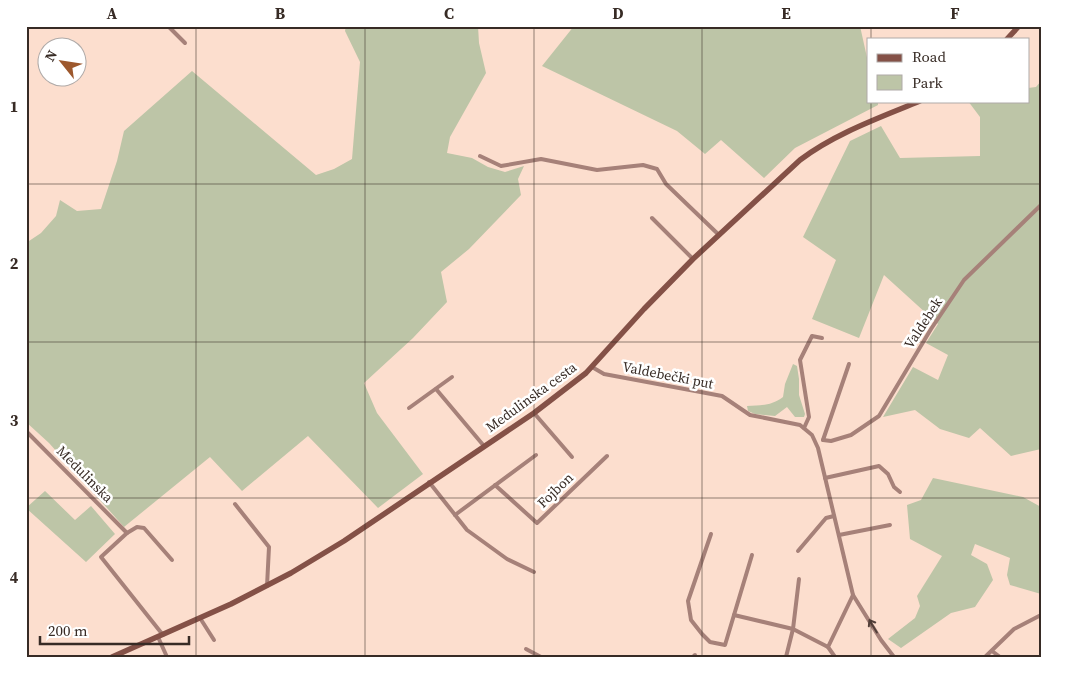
<svg xmlns="http://www.w3.org/2000/svg" width="1067" height="683" font-family="'Source Serif 4',serif">
  <style>
    .green { fill: #bdc5a7 }
    .lines { fill: none; stroke-linecap: round; stroke-linejoin: round }
    .street { stroke: #a68179; stroke-width: 4 }
    .secondary { stroke: #845147; stroke-width: 5.5 }
    .oneway { stroke: #53403a }
    .grid { fill: none; stroke: #372b25; stroke-width: 1; stroke-opacity: 0.55 }
    .labels { text-anchor: middle; stroke-width: 5; stroke-linejoin: round; paint-order: stroke }
    .street-label { font-size: 14px; fill: #372b25; stroke: #fff }
    .neatline { fill: none; stroke: #372b25; stroke-width: 2 }
    .grid-label { font-size: 16px; text-anchor: middle; font-weight: bold; fill: #372b25 }
  </style>
  <rect width="100%" height="100%" fill="#fcdece"/>
  <g class="green">
    <polygon points="346,26 478,26 479,43 486,73 450,137 447,153 472,158 488,167 505,172 524,166 518,179 521,195 469,249 441,272 447,302 413,338 364,383 377,413 423,474 378,508 308,436 242,491 210,457 124,527 49,443 26,422 26,243 41,233 56,216 60,200 77,211 101,209 117,161 124,131 192,71 316,175 334,169 352,159 360,62 345,31"/>
    <polygon points="574,26 860,26 868,62 868,101 878,101 878,105 795,148 764,178 721,140 705,154 677,131 542,66"/>
    <polygon points="1041,81 1041,449 1011,456 980,428 969,438 940,429 915,410 883,417 913,367 938,380 948,355 926,343 938,324 884,275 859,338 812,319 836,260 803,237 850,141 881,126 900,158 980,156 980,117 968,101 1028,101 1028,88 1036,87"/>
    <path d="M793,364L797,366L799,379V395L805,414L804,417H795L787,407L775,416L755,414L748,411L747,406C762,405 771,406 783,397L785,384Z"/>
    <polygon points="933,478 1023,497 1041,507 1041,594 1010,585 1007,575 1010,558 975,544 971,555 987,564 993,580 975,607 951,613 901,648 888,639 915,618 920,606 917,596 942,556 910,539 907,505 921,500"/>
    <polygon points="45,491 75,520 91,506 115,534 86,562 26,508"/>
  </g>
  <g class="lines">
    <g class="street">
      <polyline points="168,26 185,43"/>
      <polyline points="480,156 501,166 541,159 597,170 643,165 657,169 666,184 719,235"/>
      <polyline points="652,218 693,259"/>
      <polyline points="592,367 604,374 722,396 750,415 800,425 812,435 818,448 853,595 828,647 835,657"/>
      <polyline points="436,389 484,446"/>
      <polyline points="409,408 452,377"/>
      <polyline points="534,413 572,457"/>
      <polyline points="804,428 809,417 800,360 812,336 822,338"/>
      <polyline points="26,431 127,533"/>
      <polyline points="823,440 831,441 851,435 879,416 931,329 964,280 1041,205"/>
      <polyline points="823,440 849,364"/>
      <polyline points="825,478 879,466 888,474 894,487 900,492"/>
      <polyline points="429,482 467,530 507,559 534,572"/>
      <polyline points="495,485 537,523 607,456"/>
      <polyline points="235,504 269,547 267,586"/>
      <polyline points="455,515 536,455"/>
      <polyline points="711,534 688,601 691,620 702,634 710,642 725,645 752,555"/>
      <polyline points="839,535 890,525"/>
      <polyline points="798,551 826,518 834,516"/>
      <polyline points="853,595 881,640 894,657"/>
      <polyline points="734,615 793,629 828,647"/>
      <polyline points="200,618 214,640"/>
      <polyline points="163,635 101,557 127,533 137,527 144,528 172,560"/>
      <polyline points="158,637 167,657"/>
      <polyline points="526,649 541,657"/>
      <polyline points="992,651 1000,657"/>
      <polyline points="693,657 695,655"/>
      <polyline points="786,657 793,629 799,579"/>
      <polyline points="985,657 1014,629 1041,615"/>
    </g>
    <g class="secondary">
      <polyline points="1007,39 1019,26"/>
      <path d="M112,657L231,604L291,573L344,541L534,413L586,373L644,309L693,259L800,160C836,133 879,118 920,101"/>
    </g>
  </g>
  <defs><path id="oneway-shaft" d="M-6 0H5M1.5-3L5.5 0L1.5 3" fill="none" stroke-width="1.6" stroke-linecap="round" stroke-linejoin="round" transform="scale(1.25)"/></defs>
  <use class="oneway" href="#oneway-shaft" transform="translate(873 626) rotate(-121)"/>
  <path class="grid" d="M196,26V657M365,26V657M534,26V657M702,26V657M871,26V39M871,101V657M26,184H1041M26,342H1041M26,498H1041"/>
  <g class="labels">
    <g class="street-label">
      <text transform="translate(923 323) rotate(-57)" y="5">Valdebek</text>
      <text transform="translate(668 375) rotate(11)" y="5">Valdebečki put</text>
      <text transform="translate(531 397) rotate(-36)" y="5">Medulinska cesta</text>
      <text transform="translate(85 474) rotate(45)" y="5">Medulinska</text>
      <text transform="translate(555 490) rotate(-44)" y="5">Fojbon</text>
    </g>
  </g>
  <rect width="1067" height="683" fill="none" stroke="#ffffff" stroke-width="55"/>
  <rect x="867" y="38" width="162" height="65" fill="#ffffff" stroke="#afaaa8"/>
  <rect x="877" y="54" width="25" height="8" fill="#845147" stroke="#afaaa8"/>
  <text x="912" y="62" font-size="15" fill="#372b25">Road</text>
  <rect x="877" y="75" width="25" height="15" fill="#bdc5a7" stroke="#afaaa8"/>
  <text x="912" y="88" font-size="15" fill="#372b25">Park</text>
  <g transform="translate(62 62) rotate(300)"><circle r="24" fill="#ffffff" stroke="#afaaa8"/>
  <path d="M0-4L9 19L0 12L-9 19Z" fill="#9d582d"/>
  <text y="-8" font-size="14" font-weight="bold" text-anchor="middle" fill="#372b25">N</text>
  </g>
  <path d="M40 636v8h149v-8" fill="none" stroke="#372b25" stroke-width="2.5"/>
  <text x="48" y="636" font-size="15" fill="#372b25" stroke="#ffffff" stroke-width="4" paint-order="stroke">200 m</text>
  <rect x="28" y="28" width="1012" height="628" class="neatline"/>
  <g class="grid-label">
    <text x="112" y="19">A</text>
    <text x="280" y="19">B</text>
    <text x="449" y="19">C</text>
    <text x="618" y="19">D</text>
    <text x="786" y="19">E</text>
    <text x="955" y="19">F</text>
    <text x="14" y="112">1</text>
    <text x="14" y="269">2</text>
    <text x="14" y="426">3</text>
    <text x="14" y="583">4</text>
  </g>
</svg>
